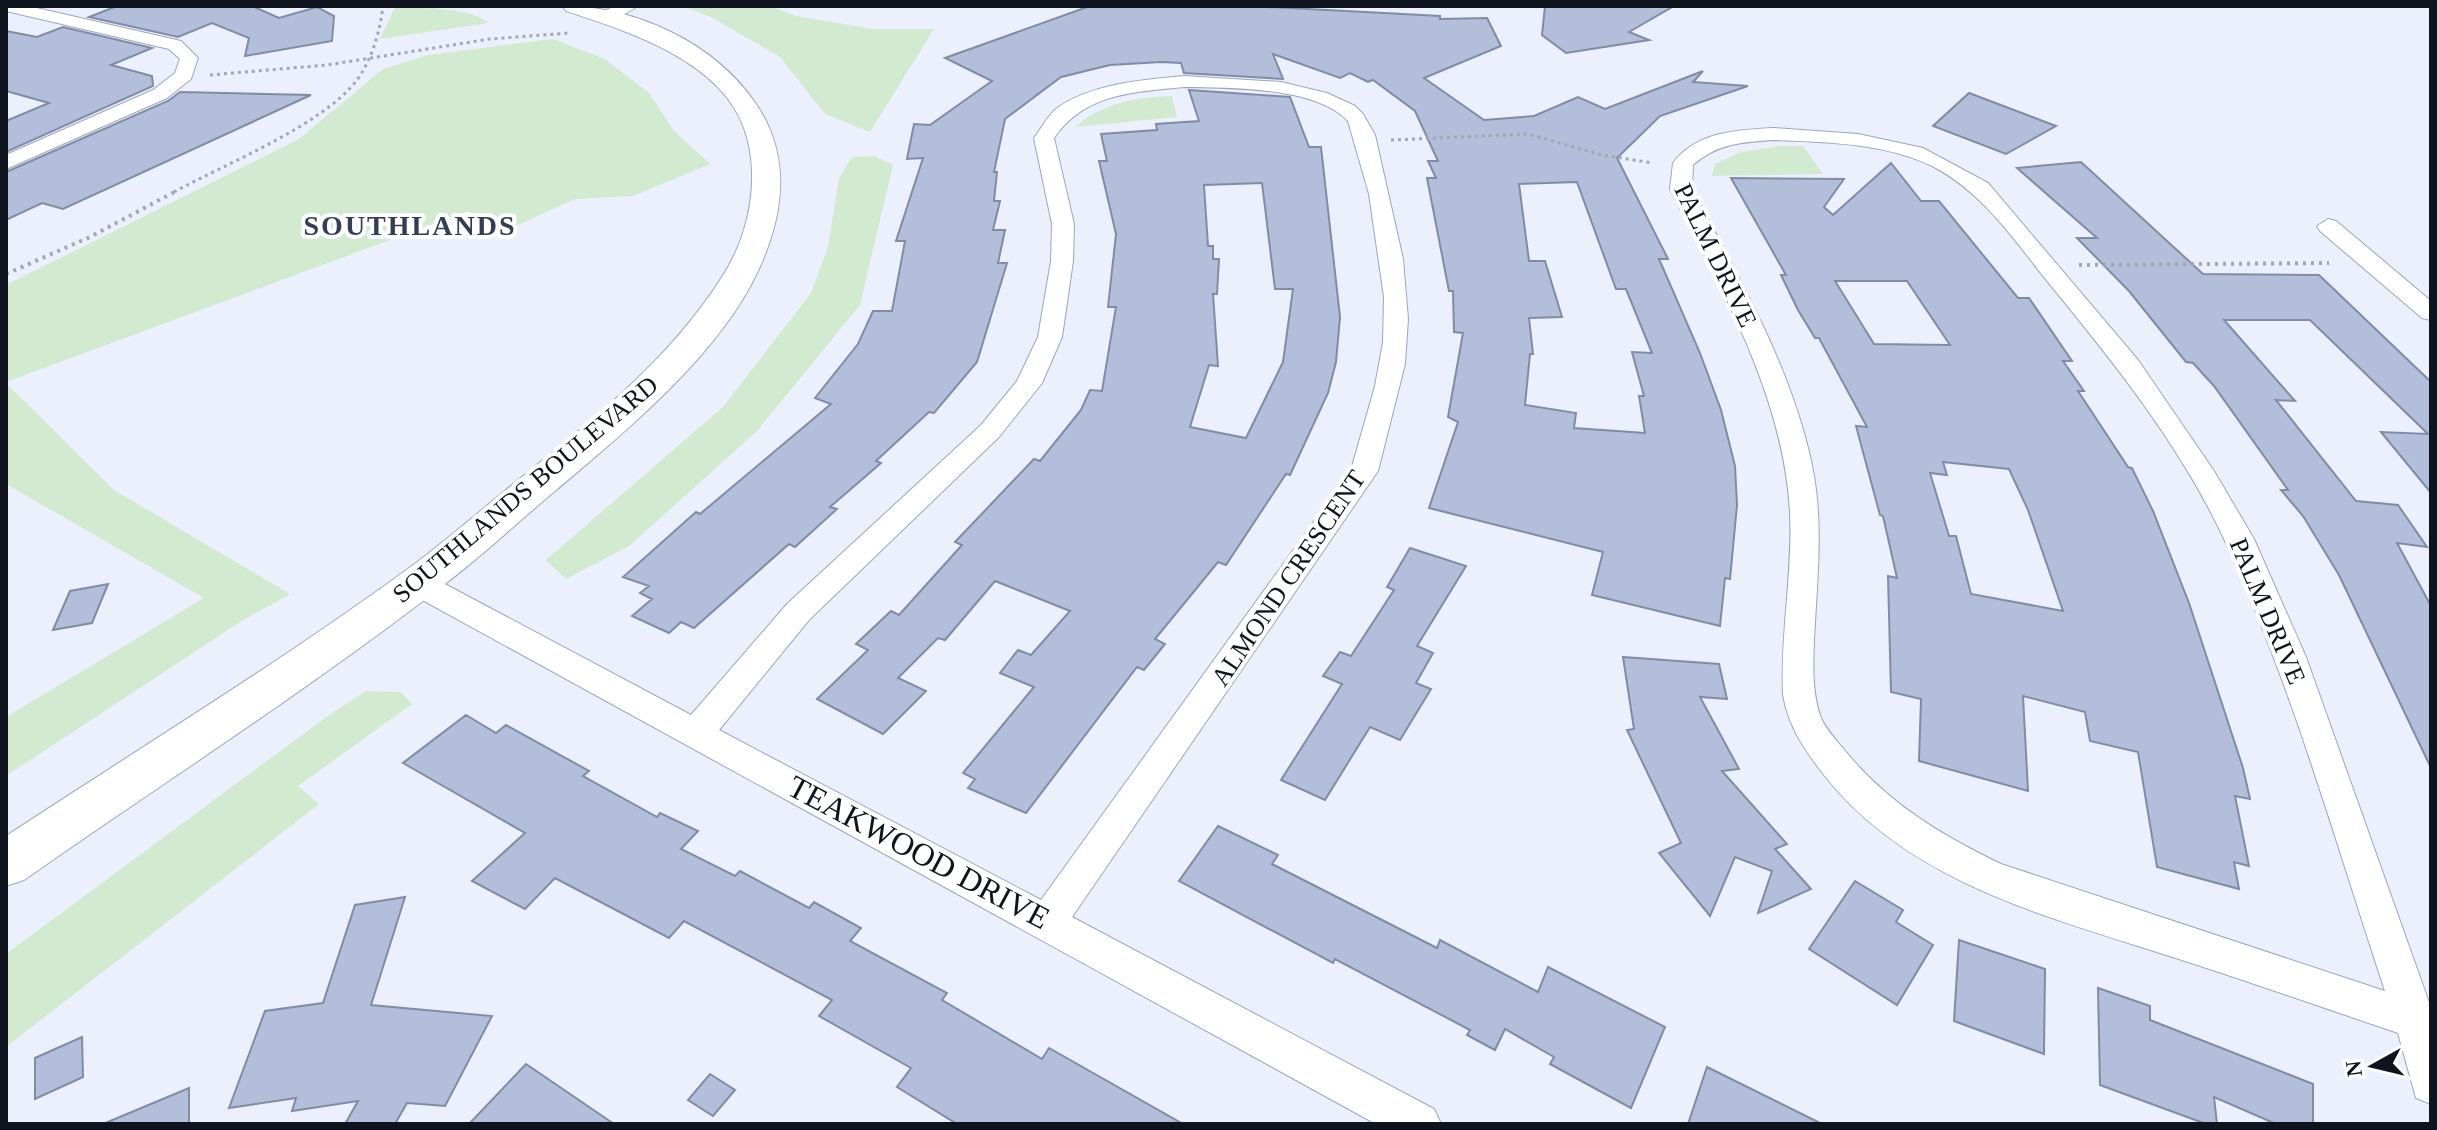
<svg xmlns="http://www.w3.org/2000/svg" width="2437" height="1130" font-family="Georgia,serif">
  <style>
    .green { fill: #d1ead0 }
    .building { fill: #b2beda; stroke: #808ca5; stroke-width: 2; fill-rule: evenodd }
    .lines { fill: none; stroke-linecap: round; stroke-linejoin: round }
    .street-casing { stroke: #9aa6c1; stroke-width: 2 }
    .secondary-casing { stroke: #9aa6c1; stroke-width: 2 }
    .path-far1 { stroke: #a2a7b2; stroke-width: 3; stroke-dasharray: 3 4; stroke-linecap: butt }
    .path { stroke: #a2a7b2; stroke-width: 4; stroke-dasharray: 3 5; stroke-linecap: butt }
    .street { fill: #fff; fill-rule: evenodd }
    .secondary { fill: #fff; fill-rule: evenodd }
    .labels { text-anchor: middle; stroke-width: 8; stroke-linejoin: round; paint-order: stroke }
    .street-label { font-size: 26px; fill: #0f131d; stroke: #fff }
    .far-district-label { font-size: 28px; font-weight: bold; letter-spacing: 2px; fill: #333d54; stroke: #fff }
    .near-street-label { font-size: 32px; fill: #0f131d; stroke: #fff }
  </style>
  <rect width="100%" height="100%" fill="#ebf0fc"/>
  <g class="green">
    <polygon points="682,6 769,6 796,16 873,29 934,29 870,132 825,114 780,57 711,17"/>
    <path d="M395,7C417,8 473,7 488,23L380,39Z"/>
    <polygon points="553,39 605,59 649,93 674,131 710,164 633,196 575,199 500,233 468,211 6,382 6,285 299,139 383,69 428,55"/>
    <path d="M1172,96L1177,117L1075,127C1102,103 1136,97 1172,96Z"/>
    <polygon points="1779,146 1803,146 1823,174 1712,176 1715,164 1741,152"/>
    <polygon points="874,156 893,165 860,305 756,432 629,546 566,579 546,560 723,407 811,293 828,247 839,178 852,157"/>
    <polygon points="6,383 114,490 290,594 243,620 6,776 6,717 204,598 6,484"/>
    <polygon points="366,691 401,692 412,704 298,786 319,804 6,1047 6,954 329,715"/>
  </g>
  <g class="building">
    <polygon points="117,6 252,6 279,18 317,7 334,16 332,41 245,56 249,38 212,23 178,37 89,17"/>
    <path d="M1090,6H1250L1440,16V19L1487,18L1501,46L1424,78L1484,120L1534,116L1578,97L1605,109L1703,71L1693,82L1748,86L1660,116L1617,158L1668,259H1659L1700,353L1721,410L1735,466L1737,505L1730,579L1725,578L1720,626L1592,595L1603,552L1429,508L1458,422L1448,417L1463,333L1454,332L1453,291H1449L1427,178H1436L1428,161H1438L1415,111L1373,80L1368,82L1350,73L1340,78L1273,54L1283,79L1184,73L1181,63L1161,62L1110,65L1061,77L1005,119L994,172H997L994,201H1000L993,230H1005L998,263H1007L977,362L934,413L929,412L876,461L881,463L830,507L837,509L795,547L789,544L694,628L681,622L669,633L632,616L652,599L640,593L649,586L623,577L696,512L700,514L831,404L815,398L858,344L873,311H892L905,241H896L923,158L907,159L914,124L930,125L992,81L945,58ZM1577,182L1616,289H1626L1652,353L1632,352L1644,396H1639L1645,433L1574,428L1576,413L1525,405L1530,354H1533L1529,318L1562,317L1545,261H1529L1519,184Z"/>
    <polygon points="1545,6 1674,6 1629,32 1649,40 1566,53 1542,35"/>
    <polygon points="63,27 152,48 111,65 152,76 153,86 6,152 6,121 49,103 6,91 6,31 37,37"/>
    <path d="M1189,90L1290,97L1309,147H1321L1340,317L1336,362L1328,393L1290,475L1286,474L1226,565L1218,562L1155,639L1165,644L1144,670L1137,667L1026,813L968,788L975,779L963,773L1034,687L1000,673L1018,650L1031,655L1070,611L995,581L945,640L938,638L898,678L926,691L883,734L817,699L868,650L856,644L891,611L899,615L962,545L955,542L1034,459L1040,461L1081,410L1090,390L1102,391L1116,307H1108L1116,234L1099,161H1107L1101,134L1157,130L1156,124L1199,121ZM1262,183L1275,289H1293L1283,362L1246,438L1190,427L1209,365L1218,366L1213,294H1217L1219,259H1213V246H1208L1204,185Z"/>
    <polygon points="180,92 311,95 63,209 42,203 6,220 6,172 168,101"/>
    <polygon points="1969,93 2056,126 2006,154 1933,126"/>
    <polygon points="2081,162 2203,274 2319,275 2431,382 2431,493 2381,432 2428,434 2310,320 2224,320 2295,401 2276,400 2356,501 2398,505 2427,547 2397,543 2431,606 2431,768 2339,575 2303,516 2281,490 2288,490 2214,386 2193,363 2186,362 2129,291 2077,238 2097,238 2017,168"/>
    <path d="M1891,163L1921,201H1939L2018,298H2029L2072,361H2063L2084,391H2078L2128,467L2132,468L2153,511L2189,603L2243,768L2250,799L2235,796L2249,866L2234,862L2239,889L2157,867L2138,752L2090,741L2085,712L2023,696L2028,791L1919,761L1921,699L1891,692L1888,576L1897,578L1883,516L1880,515L1856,426L1867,427L1819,338H1815L1798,310L1781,275H1786L1731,178L1844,179L1824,207L1833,215ZM1835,281H1907L1950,345L1874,344ZM1943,462L2009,469L2028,510L2063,611L1971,594L1956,536H1949L1930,473L1947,475Z"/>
    <polygon points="1410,548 1466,566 1417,646 1433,653 1416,683 1431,689 1400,740 1370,727 1325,800 1281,780 1342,684 1323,676 1340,652 1351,656 1394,590 1387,587"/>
    <polygon points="108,584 92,623 53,630 70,591"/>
    <polygon points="1623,657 1719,664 1727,699 1700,697 1739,769 1722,771 1787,844 1775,849 1811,889 1758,913 1772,871 1735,857 1710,916 1659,853 1681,843 1627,730 1634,729"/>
    <polygon points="466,715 496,733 506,725 589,771 583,776 657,817 660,813 698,831 681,849 735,876 740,871 809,908 814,902 861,928 850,941 947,993 942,1000 1042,1059 1049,1048 1183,1124 957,1124 897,1087 911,1068 819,1016 832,1000 684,921 669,938 555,878 525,909 472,881 525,833 403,763"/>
    <polygon points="1218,826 1278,855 1272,864 1437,948 1440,940 1538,992 1548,967 1665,1027 1631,1108 1550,1064 1554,1057 1505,1029 1495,1050 1467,1035 1470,1030 1335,959 1333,963 1179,881"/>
    <polygon points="1855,881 1903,910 1896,922 1933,945 1897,1005 1809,949"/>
    <polygon points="405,897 371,1005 492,1016 445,1106 407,1103 395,1124 345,1124 358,1101 292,1111 296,1098 229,1108 265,1011 323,1003 355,905"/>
    <polygon points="1959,940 2045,969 2044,1054 1954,1021"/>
    <polygon points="2098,988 2150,1006 2150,1020 2313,1084 2313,1124 2276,1124 2214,1097 2217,1124 2206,1124 2100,1085"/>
    <polygon points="82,1037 83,1077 35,1099 35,1058"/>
    <polygon points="526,1064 614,1124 469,1124"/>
    <polygon points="1707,1067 1822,1124 1688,1124"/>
    <polygon points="710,1074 735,1090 713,1116 688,1100"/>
    <polygon points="189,1088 189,1124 103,1124"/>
  </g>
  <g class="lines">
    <defs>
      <g id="street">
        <polygon points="6,6 28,6 181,41 198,58 191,79 167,98 6,169 6,155 153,90 175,73 180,59 169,49 6,11"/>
        <polygon points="616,6 638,6 616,19 604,19 604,11"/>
        <path d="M1184,76L1281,82L1327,93L1355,106L1363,114L1375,135L1403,259L1408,319L1405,364L1378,471L1072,917L1434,1109L1441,1124H1376L406,591L402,583L406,575L417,572L428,575L691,715L787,604L981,425L1017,381L1038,337L1051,261L1052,224L1034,138C1041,129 1048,115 1057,108C1094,83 1142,80 1184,76ZM1184,87C1229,88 1316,86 1348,121L1369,194L1384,297L1383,342L1375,386L1351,470L1041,900L719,730L809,620L999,437L1042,383L1062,337L1073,261L1074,224L1054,138C1085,93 1134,92 1184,87Z"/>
        <path d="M1774,128L1858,134L1923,148L1988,183L2138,360L2214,471L2254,539L2306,657L2431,1008V1104L2416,1098L2398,1033C2327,1009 2256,984 2185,961C2057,919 1911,886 1824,775C1804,749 1789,728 1783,695C1780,634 1793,574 1790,513C1784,396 1722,290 1670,189L1673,163C1697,131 1738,130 1774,128ZM1774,140C1827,142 1886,143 1934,167C1985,194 2016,243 2052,287C2116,365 2182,448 2225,541C2292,685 2335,841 2385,991L2001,864C1941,835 1889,804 1846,752C1838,742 1826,730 1821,718C1812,694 1813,665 1814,640C1817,581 1824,523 1812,465C1791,366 1739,278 1692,189L1693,165C1718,143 1743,142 1774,140Z"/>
        <polygon points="2328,219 2336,221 2431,301 2431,320 2422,318 2320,231 2317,226"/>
      </g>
      <path id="secondary" d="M562,6C635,6 714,42 756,104C792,157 784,215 758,271C719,355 624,433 555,491C518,522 483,555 445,584C310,689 164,782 24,880L6,886V836C143,746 284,660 416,563C449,538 480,511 512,485C589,423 668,362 722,277C750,234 761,176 744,128C720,60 627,31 566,11Z"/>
    </defs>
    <use href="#street" class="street-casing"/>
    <use href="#secondary" class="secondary-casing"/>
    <g class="path-far1">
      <polyline points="210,75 327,65 490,39 569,33"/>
      <polyline points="1391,140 1528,134 1602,155 1653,163"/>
      <path d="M174,192C225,164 323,125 357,80C372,59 380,32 383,6"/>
    </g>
    <g class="path">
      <polyline points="2079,265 2329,263"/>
      <polyline points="6,274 90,237 178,190"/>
    </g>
    <use href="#street" class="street"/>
    <use href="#secondary" class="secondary"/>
  </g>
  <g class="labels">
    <g class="street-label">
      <text transform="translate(1716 255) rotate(64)" y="9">PALM DRIVE</text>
      <text transform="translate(525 489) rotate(-40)" y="9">SOUTHLANDS BOULEVARD</text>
      <text transform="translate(1288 578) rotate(-56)" y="9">ALMOND CRESCENT</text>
      <text transform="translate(2268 611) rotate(67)" y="9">PALM DRIVE</text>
    </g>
    <g class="far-district-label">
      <text x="410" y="235">SOUTHLANDS</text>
    </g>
    <g class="near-street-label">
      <text transform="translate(919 852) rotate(28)" y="11">TEAKWOOD DRIVE</text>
    </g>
  </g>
  <rect width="2437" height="1130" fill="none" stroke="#0f131d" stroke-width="16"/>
  <g transform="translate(2373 1066) rotate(262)" stroke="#ffffff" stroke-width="6" paint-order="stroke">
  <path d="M0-6L14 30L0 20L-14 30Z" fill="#0f131d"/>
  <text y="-12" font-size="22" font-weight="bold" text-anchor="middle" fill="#0f131d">N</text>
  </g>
</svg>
